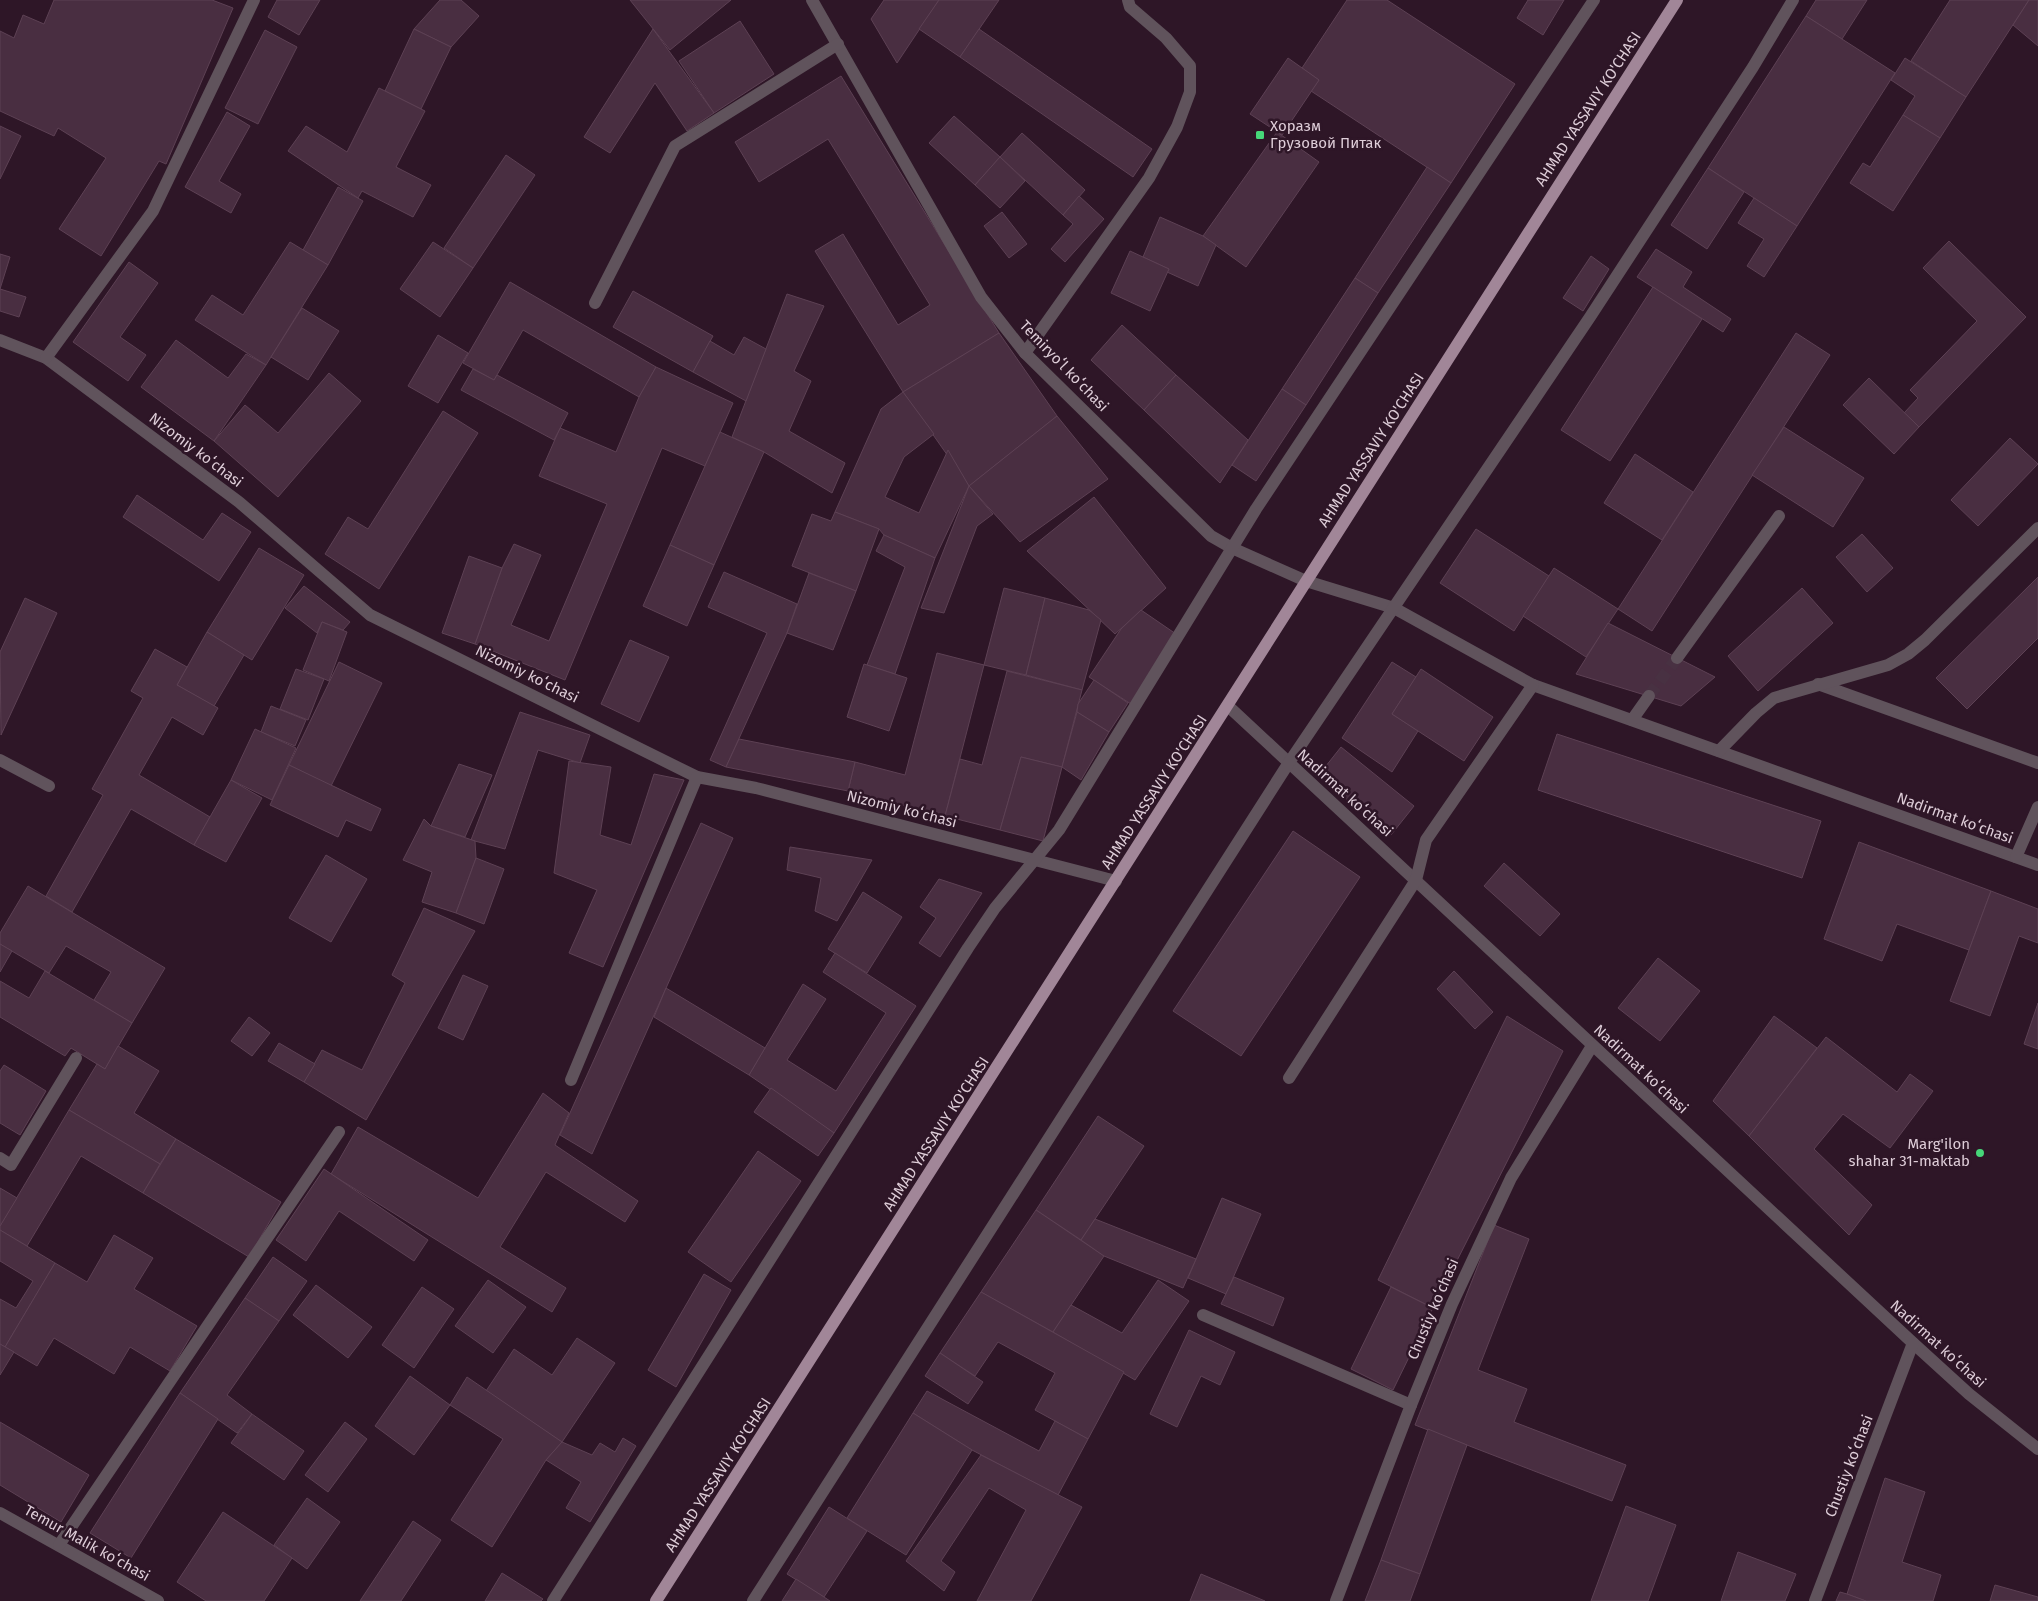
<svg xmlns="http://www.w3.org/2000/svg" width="2038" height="1601" font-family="'Fira Sans',sans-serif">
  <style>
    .building { fill: #492e41; stroke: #5d4154 }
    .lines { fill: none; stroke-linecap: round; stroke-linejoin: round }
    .minor-tunnel { stroke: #483142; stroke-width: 12; stroke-dasharray: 12 6; stroke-linecap: butt }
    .minor { stroke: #60535c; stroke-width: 12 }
    .major { stroke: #a18698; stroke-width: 12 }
    .poi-dot { fill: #46d779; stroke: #2e1627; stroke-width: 2 }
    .labels { text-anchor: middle; stroke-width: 5; stroke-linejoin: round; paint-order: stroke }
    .street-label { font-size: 15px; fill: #decdd8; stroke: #2e1627 }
    .poi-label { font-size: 15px; fill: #decdd8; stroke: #2e1627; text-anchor: start }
  </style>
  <rect width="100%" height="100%" fill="#2e1627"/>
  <g class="building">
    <polygon points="54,0 212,0 233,8 166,164 159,161 101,256 59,229 106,158 58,128 54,136 0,111 0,31 14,38 23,15 44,24"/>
    <polygon points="277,0 320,0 299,35 268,17"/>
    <polygon points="440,0 461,0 479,16 451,47 414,29"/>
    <polygon points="630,0 731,0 670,50"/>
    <polygon points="884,0 939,0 897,63 871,19"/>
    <polygon points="939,0 999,0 960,57 919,29"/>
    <polygon points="1347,0 1387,0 1515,84 1451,183 1311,91 1319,80 1302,68"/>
    <polygon points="1528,0 1564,0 1543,35 1517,18"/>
    <polygon points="1816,0 1867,0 1842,39 1806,16"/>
    <polygon points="1950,0 2029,0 1966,97 1911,61"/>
    <polygon points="2029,0 2038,0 2038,46 2013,25"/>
    <polygon points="1806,16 1895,73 1797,226 1708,168"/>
    <polygon points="740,21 774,74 714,113 679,61"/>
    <polygon points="414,29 451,47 421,109 385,91"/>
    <polygon points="653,29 714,113 687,131 655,83 610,153 584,137"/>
    <polygon points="979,29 1152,149 1133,177 960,57"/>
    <polygon points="265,30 297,47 258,124 225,108"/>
    <polygon points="1288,58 1319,80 1282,135 1250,114"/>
    <polygon points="1905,58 1966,97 1940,138 1903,115 1915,96 1891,80"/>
    <polygon points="841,76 999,333 903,392 815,251 843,234 898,325 930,305 828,139 759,182 735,142"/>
    <polygon points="379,88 425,111 396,167 431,185 413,217 362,191 358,198 288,151 306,126 347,152"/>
    <polygon points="227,112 250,126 219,181 241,194 231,213 185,187"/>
    <polygon points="1903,115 1940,138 1893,211 1850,183 1863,163 1870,167"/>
    <polygon points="954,116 1000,157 975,185 929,143"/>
    <polygon points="0,126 21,136 0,179"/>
    <polygon points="1277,132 1319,162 1246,267 1203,236"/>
    <polygon points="1022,133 1085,190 1063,215 1000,157"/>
    <polygon points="506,155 535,175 473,268 444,248"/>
    <polygon points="1000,157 1025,181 1000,208 975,185"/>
    <polygon points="1427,167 1451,183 1378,293 1355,278"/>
    <polygon points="1708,168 1744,192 1707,249 1671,225"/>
    <polygon points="338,187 363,201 328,265 303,250"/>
    <polygon points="1079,196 1104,219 1065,262 1051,249 1073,224 1063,215"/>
    <polygon points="1754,198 1797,226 1764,277 1747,266 1764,239 1738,223"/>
    <polygon points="1002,212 1027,244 1009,258 984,226"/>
    <polygon points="1160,217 1203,236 1216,245 1198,286 1167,272 1169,269 1143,257"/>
    <polygon points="1949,241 2026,317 1919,427 1904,413 1918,398 1910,390 1977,321 1923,268"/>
    <polygon points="290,242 328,265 266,365 195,320 212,295 243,315"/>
    <polygon points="433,242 473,268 440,317 400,289"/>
    <polygon points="1656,249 1692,272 1683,287 1731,319 1723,332 1637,277"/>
    <polygon points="1130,251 1169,269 1150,311 1111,293"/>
    <polygon points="0,254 10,257 0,289 26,297 19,317 0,311"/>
    <polygon points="1591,256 1609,269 1583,311 1563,298"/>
    <polygon points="129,262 158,283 120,337 146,355 128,381 73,342"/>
    <polygon points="1355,278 1378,293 1306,405 1282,389"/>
    <polygon points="510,282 656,367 639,397 523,330 494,380 463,363"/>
    <polygon points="1653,287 1702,319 1610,461 1561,430"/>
    <polygon points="633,291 713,336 693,372 613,327"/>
    <polygon points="787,294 824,306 794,371 811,381 789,431 845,463 832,493 764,452 732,437"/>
    <polygon points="302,308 339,331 308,380 271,357"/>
    <polygon points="1122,325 1176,375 1144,410 1091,360"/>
    <polygon points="999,333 1057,416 969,486 903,392"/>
    <polygon points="1796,333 1830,355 1652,631 1618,609"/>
    <polygon points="438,335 468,353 438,403 408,386"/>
    <polygon points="744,337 766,349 746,401 693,372 710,341 734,355"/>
    <polygon points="176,340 228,378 246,354 266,365 214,441 141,387"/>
    <polygon points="656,367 733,403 705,466 662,448 565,680 475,644 502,568 514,544 541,555 511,625 549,641 607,504 539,476 560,428 616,452 639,397"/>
    <polygon points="473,369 494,380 497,375 568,413 554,440 461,390"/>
    <polygon points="329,373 361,401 278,497 214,441 245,405 278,433"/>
    <polygon points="1176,375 1248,440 1220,483 1144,410"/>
    <polygon points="1869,378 1919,427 1894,454 1843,405"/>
    <polygon points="1282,389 1306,405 1256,481 1232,465"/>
    <polygon points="903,392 934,434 904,457 885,497 919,513 948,450 969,486 935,558 884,535 879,529 835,512 881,409"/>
    <polygon points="443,411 478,433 379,589 325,554 348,517 368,529"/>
    <polygon points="1057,416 1108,479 1020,542 969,486"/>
    <polygon points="1784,427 1864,478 1833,527 1752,475"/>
    <polygon points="720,432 764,452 714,565 670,545"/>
    <polygon points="2010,438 2038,464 1978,526 1951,500"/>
    <polygon points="1635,454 1693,492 1662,540 1604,503"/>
    <polygon points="969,486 993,514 977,526 944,613 921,608"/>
    <polygon points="137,495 203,540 222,513 251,532 219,581 123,517"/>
    <polygon points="1094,497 1166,588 1115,634 1027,551"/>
    <polygon points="835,512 879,529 856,591 792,566 812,514 831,521"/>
    <polygon points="1476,529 1549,576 1514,631 1440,583"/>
    <polygon points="1862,534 1893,568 1867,592 1836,557"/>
    <polygon points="884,535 935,558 895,674 867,665 905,567 876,551"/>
    <polygon points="670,545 714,565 687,626 643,606"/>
    <polygon points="259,548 304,575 252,660 207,632"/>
    <polygon points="469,556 502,568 475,644 442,633"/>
    <polygon points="1554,568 1618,609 1586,657 1523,616"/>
    <polygon points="724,572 797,604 787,633 726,767 710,760 767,633 708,607"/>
    <polygon points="809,573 856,591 833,650 787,633"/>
    <polygon points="2038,577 2038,638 1967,709 1936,678"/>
    <polygon points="304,586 350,622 343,630 322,622 317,633 285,608"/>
    <polygon points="1004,588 1045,598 1026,675 984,665"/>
    <polygon points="1802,588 1833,623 1758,691 1728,656"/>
    <polygon points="25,598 57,613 1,735 0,652"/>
    <polygon points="1045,598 1089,610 1101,620 1082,690 1026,675"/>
    <polygon points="1141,610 1176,634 1131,704 1089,677 1121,629"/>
    <polygon points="322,622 347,632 329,681 303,670"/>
    <polygon points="1608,623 1715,677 1681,706 1576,674"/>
    <polygon points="207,632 244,655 214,706 177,685"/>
    <polygon points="630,640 669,657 639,722 601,704"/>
    <polygon points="155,649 187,667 177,685 218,708 203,735 172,717 139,775 210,817 194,845 131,809 72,912 46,896 103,795 92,789 143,698 131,691"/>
    <polygon points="937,653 984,665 945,816 848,791 855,762 905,775"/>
    <polygon points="339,662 382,683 331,786 289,765"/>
    <polygon points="1392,662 1416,677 1392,714 1418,731 1392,772 1342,738"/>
    <polygon points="864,664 907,678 889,731 847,717"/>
    <polygon points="296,669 324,679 308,720 280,709"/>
    <polygon points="1421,669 1493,717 1464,761 1392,714"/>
    <polygon points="1007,671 1082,690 1062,767 1021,757 1000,830 945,816 960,759 982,765"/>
    <polygon points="1094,680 1128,703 1109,732 1077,712 1078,704"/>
    <polygon points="271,706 306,720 295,746 261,732"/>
    <polygon points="520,712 590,735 580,763 538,750 505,849 471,840"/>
    <polygon points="1077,712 1109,732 1081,780 1062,767"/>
    <polygon points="255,729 296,748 272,800 231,780"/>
    <polygon points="1557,734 1821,821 1802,878 1538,790"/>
    <polygon points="739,739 855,762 848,791 726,767"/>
    <polygon points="1341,747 1414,806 1391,835 1318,776"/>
    <polygon points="1021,757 1062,767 1043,841 1000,830"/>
    <polygon points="569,761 611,767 600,835 631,845 654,774 684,780 603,967 569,953 597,890 554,873"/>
    <polygon points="459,764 492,775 465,837 431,826"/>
    <polygon points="289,765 381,809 371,831 346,820 338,837 270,805"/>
    <polygon points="231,780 262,798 226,862 194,845"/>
    <polygon points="424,819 431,826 475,841 476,858 456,913 422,902 432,872 403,860"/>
    <polygon points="701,823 733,838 592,1154 560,1135"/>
    <polygon points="1293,831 1360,877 1241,1056 1173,1011"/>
    <polygon points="1859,842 1991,891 1969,950 1897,924 1882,961 1824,939"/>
    <polygon points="790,847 872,860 837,921 815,911 821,878 787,870"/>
    <polygon points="326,855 367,879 331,942 289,918"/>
    <polygon points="476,858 504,869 484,924 456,913"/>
    <polygon points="1504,863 1560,914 1540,936 1484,886"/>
    <polygon points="939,879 982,893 940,957 919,943 936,918 920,907"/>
    <polygon points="28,886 165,968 132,1023 94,1000 111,972 66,946 49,973 0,944 0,933"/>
    <polygon points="1991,891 2038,909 2038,943 2019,936 1990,1016 1950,1001"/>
    <polygon points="863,892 902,917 867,973 828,949"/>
    <polygon points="424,908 475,931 366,1120 304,1082 322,1050 362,1070 405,983 392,975"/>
    <polygon points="0,944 12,951 0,972"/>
    <polygon points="835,953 916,1006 834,1133 749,1075 803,984 826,999 787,1060 836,1091 886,1013 823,972"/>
    <polygon points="1658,958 1700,991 1660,1041 1618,1008"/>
    <polygon points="45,971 132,1023 105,1069 71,1048 65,1056 0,1017 0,981 29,998"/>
    <polygon points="1454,971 1493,1012 1475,1029 1437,989"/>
    <polygon points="463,975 488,986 463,1040 438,1028"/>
    <polygon points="666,988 765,1048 749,1075 654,1017"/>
    <polygon points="2038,1003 2038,1049 2024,1044"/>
    <polygon points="1507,1016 1563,1051 1433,1308 1378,1280"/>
    <polygon points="1774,1016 1817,1048 1749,1136 1713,1101"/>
    <polygon points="249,1017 270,1033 252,1056 231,1041"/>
    <polygon points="1826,1037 1897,1092 1910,1074 1933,1091 1890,1148 1843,1114 1814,1149 1872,1205 1849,1235 1749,1136"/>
    <polygon points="279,1043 315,1064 304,1082 268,1061"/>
    <polygon points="118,1046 159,1071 134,1113 176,1139 160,1164 69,1110 97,1064 105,1069"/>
    <polygon points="4,1065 46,1091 20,1135 0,1123 0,1071"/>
    <polygon points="771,1088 834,1133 818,1156 754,1112"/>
    <polygon points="543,1093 569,1113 555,1145 638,1201 625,1222 546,1172 500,1247 566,1288 552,1312 331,1174 358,1127 478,1198"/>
    <polygon points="69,1110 160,1164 143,1193 81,1156 27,1246 0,1230 0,1226"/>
    <polygon points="1098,1116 1144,1146 1081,1240 1036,1210"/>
    <polygon points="176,1139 281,1202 249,1257 143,1193"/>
    <polygon points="758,1151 801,1181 731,1282 688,1252"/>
    <polygon points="324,1169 428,1240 414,1261 339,1211 306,1261 276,1240"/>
    <polygon points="0,1188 17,1198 0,1226"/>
    <polygon points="1222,1198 1261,1214 1226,1294 1188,1278"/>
    <polygon points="1036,1210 1104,1256 1053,1332 981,1292"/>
    <polygon points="1095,1219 1196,1259 1183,1288 1104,1256 1081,1240"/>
    <polygon points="1494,1225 1529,1239 1478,1370 1527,1389 1514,1422 1626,1465 1612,1501 1415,1425"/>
    <polygon points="0,1230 55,1263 5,1347 0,1344 0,1299 16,1308 33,1281 0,1261"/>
    <polygon points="114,1235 153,1258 134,1289 197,1326 170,1371 130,1347 114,1374 54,1338 37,1366 5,1347 55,1263 87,1282"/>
    <polygon points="273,1257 307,1281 279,1321 245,1298"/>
    <polygon points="704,1274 731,1290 676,1387 648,1370"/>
    <polygon points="1234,1277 1284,1298 1273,1326 1221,1304"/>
    <polygon points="488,1280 526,1307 493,1353 455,1326"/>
    <polygon points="1158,1280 1189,1301 1135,1380 1053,1332 1071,1305 1122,1333"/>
    <polygon points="316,1285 372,1327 348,1358 293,1315"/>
    <polygon points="422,1287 454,1309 414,1368 382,1345"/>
    <polygon points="1391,1287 1433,1308 1393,1390 1351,1369"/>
    <polygon points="981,1292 1124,1372 1088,1439 1035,1410 1055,1373 998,1342 975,1376 940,1353"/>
    <polygon points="245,1298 279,1321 227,1395 252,1414 237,1433 180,1393"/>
    <polygon points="1189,1330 1235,1352 1220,1385 1201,1376 1177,1427 1150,1414"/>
    <polygon points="577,1338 615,1363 562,1442 486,1391 514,1349 552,1375"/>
    <polygon points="0,1344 14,1352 0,1375"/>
    <polygon points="940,1353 983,1382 968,1404 925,1376"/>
    <polygon points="410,1376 450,1405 414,1455 375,1426"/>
    <polygon points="467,1377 562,1442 546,1460 492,1547 451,1520 503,1439 450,1405"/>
    <polygon points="927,1391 1039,1451 1055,1421 1088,1439 1058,1495 972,1450 913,1413"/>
    <polygon points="180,1393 218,1419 131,1558 90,1533"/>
    <polygon points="913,1413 972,1450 906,1555 847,1518"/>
    <polygon points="252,1414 304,1451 284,1480 231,1443"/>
    <polygon points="0,1422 89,1475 61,1522 0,1485"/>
    <polygon points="345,1422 367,1439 328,1492 305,1475"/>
    <polygon points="1428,1429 1467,1445 1420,1574 1381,1560"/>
    <polygon points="623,1438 636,1446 590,1522 566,1508 581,1482 546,1460 562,1442 592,1455 600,1443 615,1452"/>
    <polygon points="981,1455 1082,1507 1031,1601 977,1601 1026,1510 989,1488 941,1561 955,1572 944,1591 906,1561"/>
    <polygon points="1885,1478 1925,1492 1902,1562 1941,1575 1933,1601 1866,1601 1847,1594"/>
    <polygon points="307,1498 340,1522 307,1569 274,1545"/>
    <polygon points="1626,1506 1676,1525 1648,1601 1591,1601"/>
    <polygon points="829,1507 867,1531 824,1597 787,1574"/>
    <polygon points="223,1512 292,1558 264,1601 206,1601 177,1582"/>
    <polygon points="413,1521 441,1540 401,1601 360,1601"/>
    <polygon points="1738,1552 1796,1574 1785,1601 1721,1601"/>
    <polygon points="1381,1560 1420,1574 1410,1601 1365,1601"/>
    <polygon points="502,1573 543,1599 541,1601 485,1601"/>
    <polygon points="1201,1574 1265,1601 1190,1601"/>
    <polygon points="796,1579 824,1597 830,1601 782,1601"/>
    <polygon points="1995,1585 2038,1597 2038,1601 1990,1601"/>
    <polygon points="1840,1592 1847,1594 1866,1601 1836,1601"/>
  </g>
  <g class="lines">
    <polyline class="minor-tunnel" points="1649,696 1677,658"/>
    <g class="minor">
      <polyline points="812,0 981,297 1025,353 1211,536 1232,548 1306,581 1394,608 1533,685 2038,865"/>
      <polyline points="595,303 675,146 838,44"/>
      <polyline points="0,340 46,358 239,502 370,615 697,777 756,788 1116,881"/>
      <polyline points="1025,353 1149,178 1177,127 1190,92 1190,66 1166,38 1130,7 1128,0"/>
      <polyline points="46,358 153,211 254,0"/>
      <polyline points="1677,658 1779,516"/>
      <polyline points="1818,684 2038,763"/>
      <polyline points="1228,706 1913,1343 1969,1394 2038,1449"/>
      <polyline points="1632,720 1649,696"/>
      <polyline points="1719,751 1756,713 1774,698 1888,665 1908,654 1925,640 2038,528"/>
      <polyline points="0,760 49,786"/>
      <polyline points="2016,857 2038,807"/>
      <polyline points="1289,1078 1416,880 1426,840 1533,685"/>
      <polyline points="571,1080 697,777"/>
      <polyline points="0,1158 11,1165 76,1058"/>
      <polyline points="1203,1315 1411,1405"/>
      <polyline points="0,1513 158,1601"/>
      <polyline points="59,1545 339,1132"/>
      <polyline points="553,1601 968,948 995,908 1059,830 1256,509 1594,0"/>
      <polyline points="753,1601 1288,764 1590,317 1753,67 1793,0"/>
      <polyline points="1336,1601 1411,1405 1452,1304 1511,1178 1592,1046"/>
      <polyline points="1815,1601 1913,1343"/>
    </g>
    <polyline class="major" points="656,1601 1677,0"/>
  </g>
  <g class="poi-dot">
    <rect x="1255" y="130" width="10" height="10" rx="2.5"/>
    <circle cx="1980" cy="1153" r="5"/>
  </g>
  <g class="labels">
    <g class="street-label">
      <text transform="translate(1588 109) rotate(-57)" y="5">AHMAD YASSAVIY KO'CHASI</text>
      <text transform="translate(1064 366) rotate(46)" y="5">Temiryoʻl koʻchasi</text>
      <text transform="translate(196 450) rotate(37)" y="5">Nizomiy koʻchasi</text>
      <text transform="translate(1371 450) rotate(-57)" y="5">AHMAD YASSAVIY KO'CHASI</text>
      <text transform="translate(527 674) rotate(26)" y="5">Nizomiy koʻchasi</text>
      <text transform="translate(1154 792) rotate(-57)" y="5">AHMAD YASSAVIY KO'CHASI</text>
      <text transform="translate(1345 793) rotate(42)" y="5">Nadirmat koʻchasi</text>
      <text transform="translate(902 809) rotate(14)" y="5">Nizomiy koʻchasi</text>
      <text transform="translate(1955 818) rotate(20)" y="5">Nadirmat koʻchasi</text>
      <text transform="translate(1641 1069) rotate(43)" y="5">Nadirmat koʻchasi</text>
      <text transform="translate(936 1134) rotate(-57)" y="5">AHMAD YASSAVIY KO'CHASI</text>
      <text transform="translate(1433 1309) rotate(-67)" y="5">Chustiy koʻchasi</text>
      <text transform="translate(1938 1344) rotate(42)" y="5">Nadirmat koʻchasi</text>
      <text transform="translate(1849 1466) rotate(-69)" y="5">Chustiy koʻchasi</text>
      <text transform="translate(718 1475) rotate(-57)" y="5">AHMAD YASSAVIY KO'CHASI</text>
      <text transform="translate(87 1543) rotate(29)" y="5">Temur Malik koʻchasi</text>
    </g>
    <g class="poi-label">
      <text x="1270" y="131">Хоразм<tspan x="1270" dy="17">Грузовой Питак</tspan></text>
      <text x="1970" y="1149" text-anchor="end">Marg'ilon<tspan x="1970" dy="17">shahar 31-maktab</tspan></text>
    </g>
  </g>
</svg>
